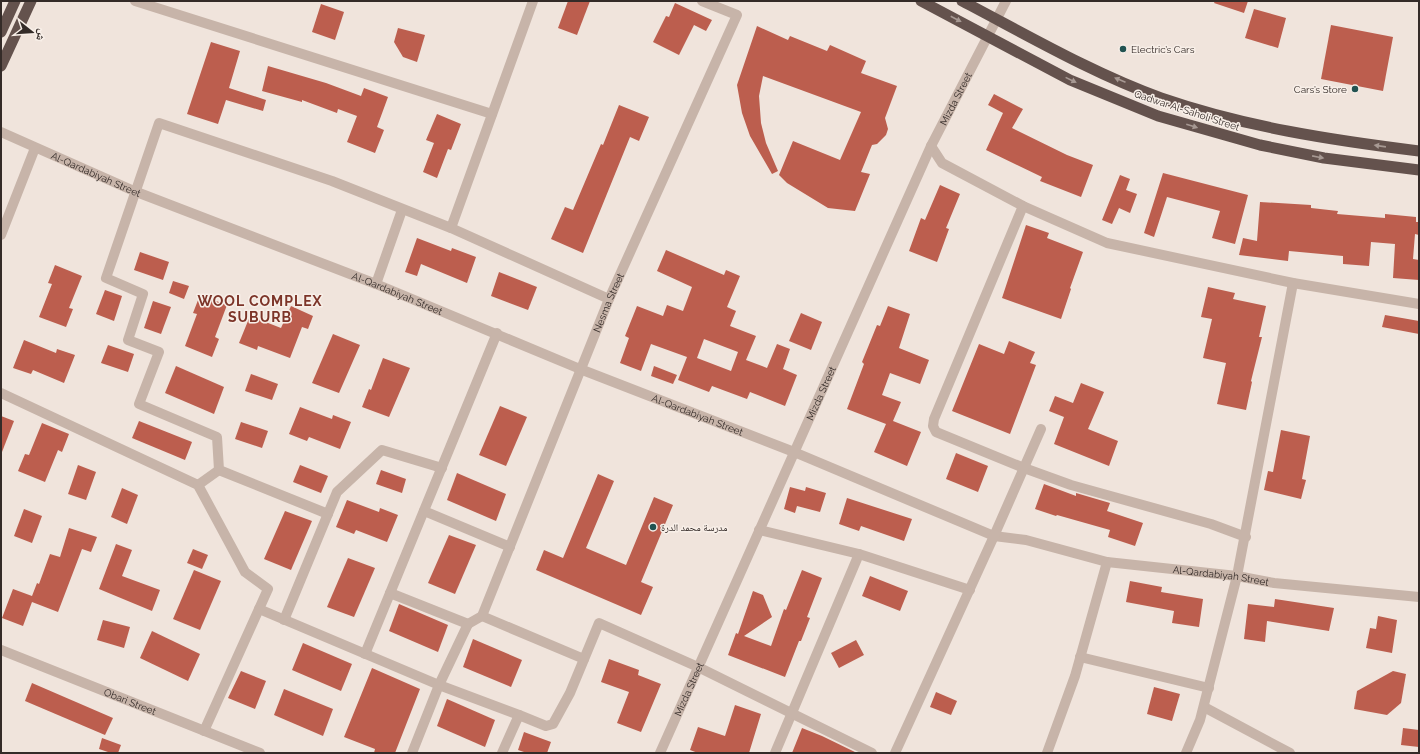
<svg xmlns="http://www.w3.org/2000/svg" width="1420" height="754" font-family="Raleway,'Noto Naskh Arabic',sans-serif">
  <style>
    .building { fill: #bc5e4e; fill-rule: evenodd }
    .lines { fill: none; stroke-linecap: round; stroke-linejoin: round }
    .minor { stroke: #c7b4a9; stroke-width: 10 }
    .trunk { stroke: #64524d; stroke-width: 11 }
    .oneway { fill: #a79993 }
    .poi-dot { fill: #215251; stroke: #f8efe8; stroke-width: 1.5 }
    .labels { text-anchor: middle; stroke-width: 3; stroke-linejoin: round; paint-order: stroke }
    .poi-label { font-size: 10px; fill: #342b28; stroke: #f8efe8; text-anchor: start }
    .street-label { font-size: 10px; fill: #342b28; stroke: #f8efe8 }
    .district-label { font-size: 14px; font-weight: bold; letter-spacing: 1px; fill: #7c3428; stroke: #f8efe8 }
  </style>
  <rect width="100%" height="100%" fill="#f0e4dc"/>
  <g class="building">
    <polygon points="568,1 590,1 577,35 558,28"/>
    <polygon points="1215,1 1248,1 1244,13 1214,3"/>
    <polygon points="675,3 712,20 706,31 694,25 679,55 653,42 666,16 669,17"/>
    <polygon points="321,4 344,12 335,40 312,32"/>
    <polygon points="1254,9 1286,18 1278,48 1245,38"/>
    <polygon points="1331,25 1393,37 1383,91 1321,79"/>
    <polygon points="757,26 788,40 790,36 827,51 830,45 866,61 861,73 897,86 885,118 888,129 886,135 877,144 872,145 861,172 870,174 855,211 828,208 787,183 779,175 793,141 840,160 861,112 763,76 759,96 761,123 766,143 778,171 772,174 750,136 742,113 737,85"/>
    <polygon points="398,28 425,35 417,62 403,57 394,42"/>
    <polygon points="211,42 240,51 229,88 266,100 263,111 226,100 218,124 187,114"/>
    <polygon points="268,66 326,83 361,96 364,88 388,97 377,127 384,130 375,153 347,142 357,116 338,109 337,113 302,100 302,102 262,91"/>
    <polygon points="994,94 1023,109 1012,128 1067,155 1093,165 1081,197 1040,181 1042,177 986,150 1003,113 988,105"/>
    <polygon points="619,105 649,117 639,141 630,137 583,253 551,239 565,207 573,210 601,144 603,145"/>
    <polygon points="437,114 461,124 451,150 448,149 437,178 423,172 434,143 426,140"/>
    <polygon points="1163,173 1248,195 1235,244 1212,238 1220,211 1167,197 1154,237 1144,233"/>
    <polygon points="1120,175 1130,179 1126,190 1137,194 1130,213 1119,208 1112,224 1102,220"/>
    <polygon points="940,185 960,194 946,228 949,229 937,262 909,251 921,218 925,220"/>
    <polygon points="1260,202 1311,205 1311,208 1338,211 1337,214 1385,218 1385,214 1416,217 1416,222 1419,222 1419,235 1415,234 1413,259 1419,260 1419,280 1393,278 1395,244 1371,242 1369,266 1343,264 1343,256 1289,251 1288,261 1239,255 1243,238 1257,241"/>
    <polygon points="1026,225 1049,233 1047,238 1083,252 1070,288 1071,289 1061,319 1002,298"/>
    <polygon points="417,238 451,251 452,248 476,257 467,283 421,264 417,276 405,272"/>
    <path d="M666,250L724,275L726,270L740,276L727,307L736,311L730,326L756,336L746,360L767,368L777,344L790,349L783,369L797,375L785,406L750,392L747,399L712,386L709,392L678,380L687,357L651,344L641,371L620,363L629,338L625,336L637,306L663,316L667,305L683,311L692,287L657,271ZM704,339L738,352L731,371L697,358Z"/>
    <polygon points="140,252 169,262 163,280 134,270"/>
    <polygon points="55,265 82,276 69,308 73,309 66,327 39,317 52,284 48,283"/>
    <polygon points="499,272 537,287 528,310 491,296"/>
    <polygon points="173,281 189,286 184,299 169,293"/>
    <polygon points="1208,287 1235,293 1233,299 1266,306 1259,337 1262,337 1251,381 1252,382 1246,410 1217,404 1226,363 1203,358 1212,319 1201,317"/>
    <polygon points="105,290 122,296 114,321 96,314"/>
    <polygon points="200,295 227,305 215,337 219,339 212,357 185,346 197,314 193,313"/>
    <polygon points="153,301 171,307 161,334 144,328"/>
    <polygon points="291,306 313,316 308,329 302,327 290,358 258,346 257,350 239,343 250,316 281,328"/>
    <polygon points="888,306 910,314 899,348 929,360 920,384 890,373 882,395 901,402 893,421 921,432 907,466 874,452 886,424 847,409 864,364 862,362 877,325 880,326"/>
    <polygon points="801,313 822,322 811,350 789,341"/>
    <polygon points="1385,315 1419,321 1419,334 1382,327"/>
    <polygon points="333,334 360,345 339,393 312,383"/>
    <polygon points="24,340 56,353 57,349 75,355 64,383 33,370 31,374 13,368"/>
    <polygon points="1009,341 1035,352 1030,363 1036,365 1010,434 952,411 979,344 1004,354"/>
    <polygon points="108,345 134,354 128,372 101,363"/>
    <polygon points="383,358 410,368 389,417 362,407 369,389 371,390"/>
    <polygon points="176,366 224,387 214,414 165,393"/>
    <polygon points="654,366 677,375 673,384 651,376"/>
    <polygon points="251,374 278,384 272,400 245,391"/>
    <polygon points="1081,383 1104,392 1088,429 1118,441 1109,466 1054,444 1064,417 1049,411 1055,396 1073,403"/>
    <polygon points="500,406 527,417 506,466 479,455"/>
    <polygon points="300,407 332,419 333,415 351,422 340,449 309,437 307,441 289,434"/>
    <polygon points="1,416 14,421 2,452 1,452"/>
    <polygon points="139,421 192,442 185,460 132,438"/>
    <polygon points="241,422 268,431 262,448 235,439"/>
    <polygon points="42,423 69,434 62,452 58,450 45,482 18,471 25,454 29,455"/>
    <polygon points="1281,430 1310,436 1302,479 1306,480 1301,499 1264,490 1268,471 1273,472"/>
    <polygon points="956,453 988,466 978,492 946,479"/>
    <polygon points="78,465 96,472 86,500 68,494"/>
    <polygon points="300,465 328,476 321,493 293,482"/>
    <polygon points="381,470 406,479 402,493 376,484"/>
    <polygon points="457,473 506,494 496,521 447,500"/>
    <polygon points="598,474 614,481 586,548 626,565 654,497 673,505 641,582 653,587 641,615 536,570 544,550 563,558"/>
    <polygon points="1044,484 1076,496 1076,493 1110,503 1107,511 1143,523 1135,546 1108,537 1110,530 1057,515 1056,516 1035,509"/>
    <polygon points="790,487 805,491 806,487 826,493 820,512 797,506 795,513 784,509"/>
    <polygon points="122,488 138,495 127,524 111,517"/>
    <polygon points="847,498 912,519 904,541 861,526 859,531 839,524"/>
    <polygon points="347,500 379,512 380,508 398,515 387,542 356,530 354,534 336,527"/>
    <polygon points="24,509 42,516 32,543 14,536"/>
    <polygon points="285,511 312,521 291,570 264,559"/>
    <polygon points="69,528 97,537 91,552 82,549 58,612 32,602 23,626 2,618 13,589 32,596 37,583 39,584 50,554 60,557"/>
    <polygon points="449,535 476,545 455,594 428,583"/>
    <polygon points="116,544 132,550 122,576 160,590 152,611 99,589"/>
    <polygon points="193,549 208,555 202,569 187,563"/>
    <polygon points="348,558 375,568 354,617 327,607"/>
    <polygon points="194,570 221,581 200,630 173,619"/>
    <polygon points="802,570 822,578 807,617 810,618 801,641 799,641 785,677 728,655 736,633 738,634 753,591 763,595 772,617 744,636 771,646 784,609 786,610"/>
    <polygon points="870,576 908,591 900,611 862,596"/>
    <polygon points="1130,581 1162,587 1161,592 1203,599 1199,627 1172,623 1174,611 1126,602"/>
    <polygon points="1275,599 1334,608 1329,631 1267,621 1265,642 1244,639 1248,604 1274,607"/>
    <polygon points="399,604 448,625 438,652 389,631"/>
    <polygon points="1378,616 1397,620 1392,653 1366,648 1370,628 1376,629"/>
    <polygon points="103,620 130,627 124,648 97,640"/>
    <polygon points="152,631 200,654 188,681 140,658"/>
    <polygon points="473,639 522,660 511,687 463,667"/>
    <polygon points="856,640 864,655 839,668 831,653"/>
    <polygon points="303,643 352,664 341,691 292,670"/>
    <polygon points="609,659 639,670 638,675 661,684 641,732 617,723 629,692 601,682"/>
    <polygon points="372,668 420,689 395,753 374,753 375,749 344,737"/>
    <polygon points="241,671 266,681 255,709 228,698"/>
    <polygon points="1393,671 1406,674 1401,703 1387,715 1354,709 1357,691"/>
    <polygon points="32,683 113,718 105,735 25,701"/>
    <polygon points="1154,687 1180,694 1172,721 1147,714"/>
    <polygon points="284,689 333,709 323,736 274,715"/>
    <polygon points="936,692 957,701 951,715 930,707"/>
    <polygon points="447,699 495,720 485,747 437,726"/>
    <polygon points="735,705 761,714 749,753 698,753 690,750 698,727 725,736"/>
    <polygon points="802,728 822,736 857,753 792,753"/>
    <polygon points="1403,728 1419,730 1419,747 1401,745"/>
    <polygon points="524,732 551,742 547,753 527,753 518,750"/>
    <polygon points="102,738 121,745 118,753 111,753 99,749"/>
  </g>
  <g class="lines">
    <g class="minor">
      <polyline points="135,1 492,114"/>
      <path id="s1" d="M1,132L134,191L376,284L580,369L794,452L994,536L1026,540L1107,562L1237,576L1274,583L1419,597"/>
      <polyline points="931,146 942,163 1023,206 1107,243 1293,283 1419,304"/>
      <polyline points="1023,206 934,419 933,426 936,432 1024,468 1071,485 1211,524 1246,537"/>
      <polyline points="451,228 533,1"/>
      <polyline points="1,235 35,148"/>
      <polyline points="376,284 402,210"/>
      <polyline points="1,393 198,485 245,572 268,589 204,731"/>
      <polyline points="198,485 219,470"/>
      <polyline points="424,511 510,547"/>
      <polyline points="328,514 219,470 217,437 139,404 159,352 128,340 143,294 106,278 159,123 332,181 451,228 609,299"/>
      <polyline points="759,530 859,554 775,753"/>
      <polyline points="859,554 970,590"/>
      <polyline points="390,593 468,624"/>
      <polyline points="259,609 439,685 519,715"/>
      <polyline points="482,616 584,659"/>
      <polyline points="284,620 337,492 382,450 442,468"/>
      <path id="s2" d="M468,624L482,616L609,299L737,15L702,1"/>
      <path id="s3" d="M1,650L260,753"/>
      <polyline points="365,654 497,333"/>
      <polyline points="1080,657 1209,688"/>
      <polyline points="1204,707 1290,753"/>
      <polyline points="412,753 439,685 468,624"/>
      <polyline points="502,753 519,715 546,726 553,724 570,693 599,623 698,667 872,753"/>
      <path id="s4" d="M660,753L931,146L1006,1"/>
      <polyline points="895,753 994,536 1041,429"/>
      <polyline points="1047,753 1075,676 1107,562"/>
      <polyline points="1186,753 1200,720 1237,576 1293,283"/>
    </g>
    <g class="trunk">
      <polyline points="921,1 1070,80 1158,116 1260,145 1324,158 1419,170"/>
      <path d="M962,1C1027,35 1092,73 1161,98C1245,127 1331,140 1419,151"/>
      <polyline points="1,32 15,1"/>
      <polyline points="1,66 31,1"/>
    </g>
  </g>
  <defs><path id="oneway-solid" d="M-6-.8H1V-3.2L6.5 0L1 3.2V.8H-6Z"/></defs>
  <g class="oneway">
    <use href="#oneway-solid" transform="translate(956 19) rotate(28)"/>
    <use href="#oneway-solid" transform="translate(1071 80) rotate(26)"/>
    <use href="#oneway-solid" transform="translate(1120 80) rotate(-157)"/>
    <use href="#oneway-solid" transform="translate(1192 126) rotate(17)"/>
    <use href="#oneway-solid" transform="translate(1380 146) rotate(-172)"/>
    <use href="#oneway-solid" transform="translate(1318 157) rotate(11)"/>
  </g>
  <g class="poi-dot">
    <circle cx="1123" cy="49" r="4"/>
    <circle cx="1355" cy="89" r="4"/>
    <circle cx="653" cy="527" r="4"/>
  </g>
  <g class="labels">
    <g class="poi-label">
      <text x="1131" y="53">Electric’s Cars</text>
      <text x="1347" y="93" text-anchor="end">Cars’s Store</text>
      <text x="661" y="531">مدرسة محمد الدرة</text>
    </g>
    <g class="street-label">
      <text dy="4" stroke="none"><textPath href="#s4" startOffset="718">Mizda Street</textPath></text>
      <text transform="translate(1187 110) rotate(18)" y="4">Qadwar Al-Saholi Street</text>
      <text dy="4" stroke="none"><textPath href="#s1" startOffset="104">Al-Qardabiyah Street</textPath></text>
      <text dy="4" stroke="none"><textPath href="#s1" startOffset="428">Al-Qardabiyah Street</textPath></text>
      <text dy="4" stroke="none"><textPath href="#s2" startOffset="354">Nesma Street</textPath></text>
      <text dy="4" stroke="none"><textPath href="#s4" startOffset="394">Mizda Street</textPath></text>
      <text dy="4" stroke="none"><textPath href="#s1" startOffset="752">Al-Qardabiyah Street</textPath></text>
      <text dy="4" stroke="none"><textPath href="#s1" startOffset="1303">Al-Qardabiyah Street</textPath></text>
      <text dy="4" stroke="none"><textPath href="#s4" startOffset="70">Mizda Street</textPath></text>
      <text dy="4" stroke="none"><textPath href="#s3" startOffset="139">Obari Street</textPath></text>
    </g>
    <g class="district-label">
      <text x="260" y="306">WOOL COMPLEX<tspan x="260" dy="16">SUBURB</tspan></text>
    </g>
  </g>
  <rect width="1420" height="754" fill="none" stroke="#342b28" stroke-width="4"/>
  <g transform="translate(32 32) rotate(107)" stroke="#f8efe8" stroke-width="3" paint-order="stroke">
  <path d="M0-3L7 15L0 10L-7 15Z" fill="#342b28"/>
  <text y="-6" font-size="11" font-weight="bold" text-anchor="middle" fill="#342b28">ش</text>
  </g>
</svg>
